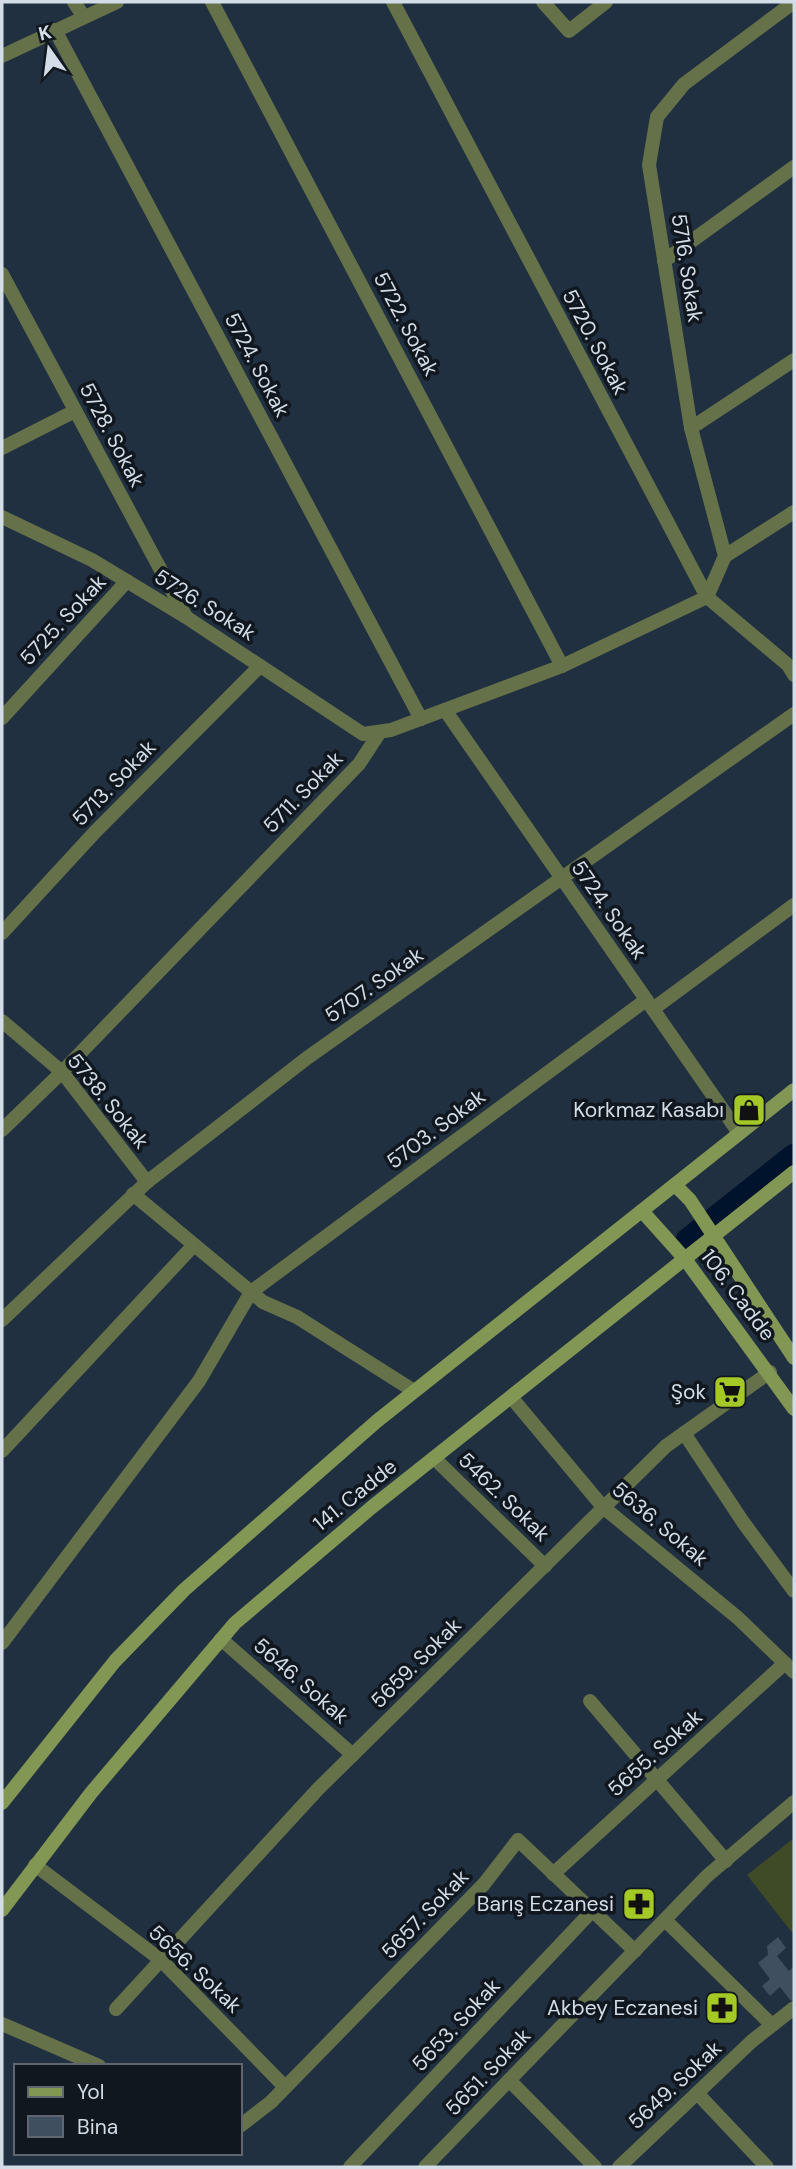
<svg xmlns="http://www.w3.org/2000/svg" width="796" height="2169" font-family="'DM Sans',sans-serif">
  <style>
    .green { fill: #3f4a26 }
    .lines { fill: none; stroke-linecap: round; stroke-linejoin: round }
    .canal { stroke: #00132c; stroke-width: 23 }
    .building { fill: #3f4f60 }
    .street { stroke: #657149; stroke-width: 14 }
    .secondary { stroke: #839755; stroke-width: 14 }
    .labels { text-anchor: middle; stroke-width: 7; stroke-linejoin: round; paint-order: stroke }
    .street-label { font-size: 21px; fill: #d3dde7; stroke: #11171f }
    .poi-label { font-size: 21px; fill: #d3dde7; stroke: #11171f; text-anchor: end }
  </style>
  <rect width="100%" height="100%" fill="#213040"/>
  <polygon class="green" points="794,1838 794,1935 747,1875"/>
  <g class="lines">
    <polyline class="canal" points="687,1240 794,1155"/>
  </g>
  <polygon class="building" points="778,1937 786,1948 777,1956 789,1971 794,1966 794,1998 791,2001 780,1987 770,1996 762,1986 770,1979 758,1963 768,1955 767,1946"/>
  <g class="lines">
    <g class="street">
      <polyline points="74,2 84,17"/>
      <polyline points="212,2 562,666"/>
      <polyline points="393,2 707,597 788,665 794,675"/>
      <polyline points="543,2 569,31 606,2"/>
      <polyline points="55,30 421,719"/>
      <polyline points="2,56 117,2"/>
      <polyline points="664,261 794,167"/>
      <polyline points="2,274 185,615"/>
      <polyline points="691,428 794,360"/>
      <polyline points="2,448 75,411"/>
      <polyline points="2,517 92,560 186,617 363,734 391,730 562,666 707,597"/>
      <polyline points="725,556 794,512"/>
      <polyline points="707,597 725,556 691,428 649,165 657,117 684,84 794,2"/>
      <polyline points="445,710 739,1133"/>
      <polyline points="2,718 127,581"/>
      <polyline points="2,933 95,832 260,666"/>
      <polyline points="653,1009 794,905"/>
      <polyline points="2,1021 62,1072 147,1182"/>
      <polyline points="2,1130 62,1072 359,764 380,732"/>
      <polyline points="133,1194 263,1302 297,1317 414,1391"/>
      <polyline points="2,1320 147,1182 307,1058 794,714"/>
      <polyline points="511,1397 603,1507 738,1618 794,1672"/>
      <polyline points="684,1433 743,1522 794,1591"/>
      <polyline points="2,1451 193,1246"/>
      <polyline points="434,1458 545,1566"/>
      <polyline points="221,1639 353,1755"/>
      <polyline points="2,1643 199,1381 251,1292 646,1000"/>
      <polyline points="590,1701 726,1861"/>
      <polyline points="35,1865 161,1960 285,2087"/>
      <polyline points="553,1874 785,1663"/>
      <polyline points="665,1920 772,2025"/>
      <polyline points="116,2009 318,1789 666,1446 770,1372"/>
      <polyline points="2,2024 99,2066"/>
      <polyline points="509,2080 595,2167"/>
      <polyline points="697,2093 767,2167"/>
      <polyline points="240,2126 271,2102 484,1884 518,1840 635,1951"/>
      <polyline points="350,2167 592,1911"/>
      <polyline points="425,2167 707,1876 794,1802"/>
      <polyline points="619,2167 752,2041 794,2008"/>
    </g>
    <g class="secondary">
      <polyline points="675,1185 690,1200 794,1358"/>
      <polyline points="642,1211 685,1259 794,1409"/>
      <polyline points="2,1803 115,1661 184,1590 377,1421 794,1090"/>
      <polyline points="2,1910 91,1793 235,1623 372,1507 794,1172"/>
    </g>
  </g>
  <defs>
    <symbol id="shop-square" viewBox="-11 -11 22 22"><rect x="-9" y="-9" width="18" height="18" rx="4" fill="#a4c825" stroke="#11171f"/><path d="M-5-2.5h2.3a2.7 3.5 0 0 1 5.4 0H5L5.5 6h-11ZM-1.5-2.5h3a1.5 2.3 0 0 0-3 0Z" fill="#111"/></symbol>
    <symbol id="supermarket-square" viewBox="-11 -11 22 22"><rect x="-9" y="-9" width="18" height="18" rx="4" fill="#a4c825" stroke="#11171f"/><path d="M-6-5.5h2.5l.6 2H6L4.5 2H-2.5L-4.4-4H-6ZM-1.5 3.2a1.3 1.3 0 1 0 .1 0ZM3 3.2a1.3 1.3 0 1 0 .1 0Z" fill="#111"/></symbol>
    <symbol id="pharmacy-square" viewBox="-11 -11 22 22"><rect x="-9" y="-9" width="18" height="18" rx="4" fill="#a4c825" stroke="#11171f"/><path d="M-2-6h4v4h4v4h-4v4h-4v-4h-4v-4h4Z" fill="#111"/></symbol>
  </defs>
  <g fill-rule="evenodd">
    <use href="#shop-square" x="730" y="1091" width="38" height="38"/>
    <use href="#supermarket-square" x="711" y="1373" width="38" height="38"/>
    <use href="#pharmacy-square" x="620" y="1885" width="38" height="38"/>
    <use href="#pharmacy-square" x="703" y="1989" width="38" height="38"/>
  </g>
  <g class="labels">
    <g class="street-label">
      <text transform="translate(687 268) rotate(81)" y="7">5716. Sokak</text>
      <text transform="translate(406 324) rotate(62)" y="7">5722. Sokak</text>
      <text transform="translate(595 342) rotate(62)" y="7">5720. Sokak</text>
      <text transform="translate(257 365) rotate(62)" y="7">5724. Sokak</text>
      <text transform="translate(112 435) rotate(62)" y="7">5728. Sokak</text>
      <text transform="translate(205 605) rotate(32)" y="7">5726. Sokak</text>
      <text transform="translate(63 620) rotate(-47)" y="7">5725. Sokak</text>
      <text transform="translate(114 783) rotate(-46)" y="7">5713. Sokak</text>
      <text transform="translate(303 792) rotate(-46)" y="7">5711. Sokak</text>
      <text transform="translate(609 910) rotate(55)" y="7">5724. Sokak</text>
      <text transform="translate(374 985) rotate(-35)" y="7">5707. Sokak</text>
      <text transform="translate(108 1101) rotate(51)" y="7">5738. Sokak</text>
      <text transform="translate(436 1129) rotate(-37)" y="7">5703. Sokak</text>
      <text transform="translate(738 1295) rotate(53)" y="7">106. Cadde</text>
      <text transform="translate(355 1495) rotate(-39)" y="7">141. Cadde</text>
      <text transform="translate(504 1497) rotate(44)" y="7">5462. Sokak</text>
      <text transform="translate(660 1524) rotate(40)" y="7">5636. Sokak</text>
      <text transform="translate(416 1663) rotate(-45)" y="7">5659. Sokak</text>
      <text transform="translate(301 1681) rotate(41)" y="7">5646. Sokak</text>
      <text transform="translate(655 1753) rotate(-42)" y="7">5655. Sokak</text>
      <text transform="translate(425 1914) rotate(-46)" y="7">5657. Sokak</text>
      <text transform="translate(195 1969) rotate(43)" y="7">5656. Sokak</text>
      <text transform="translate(456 2025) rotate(-47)" y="7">5653. Sokak</text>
      <text transform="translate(488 2072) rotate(-46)" y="7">5651. Sokak</text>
      <text transform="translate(675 2085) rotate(-43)" y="7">5649. Sokak</text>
    </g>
    <g class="poi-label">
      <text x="724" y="1117">Korkmaz Kasabı</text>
      <text x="706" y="1399">Şok</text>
      <text x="614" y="1911">Barış Eczanesi</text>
      <text x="698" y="2015">Akbey Eczanesi</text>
    </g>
  </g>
  <rect width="796" height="2169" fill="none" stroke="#d3dde7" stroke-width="7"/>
  <rect x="14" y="2064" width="228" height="91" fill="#11171f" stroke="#5f666f" stroke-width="2"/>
  <rect x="28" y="2087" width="35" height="10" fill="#839755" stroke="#5f666f" stroke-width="2"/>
  <text x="77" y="2099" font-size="21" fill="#d3dde7">Yol</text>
  <rect x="28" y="2116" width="35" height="21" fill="#3f4f60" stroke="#5f666f" stroke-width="2"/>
  <text x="77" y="2134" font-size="21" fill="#d3dde7">Bina</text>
  <g transform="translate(49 49) rotate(346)" stroke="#11171f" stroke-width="5" paint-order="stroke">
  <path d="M0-5L12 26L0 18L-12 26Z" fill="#d3dde7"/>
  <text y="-10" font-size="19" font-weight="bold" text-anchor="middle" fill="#d3dde7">K</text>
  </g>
</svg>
